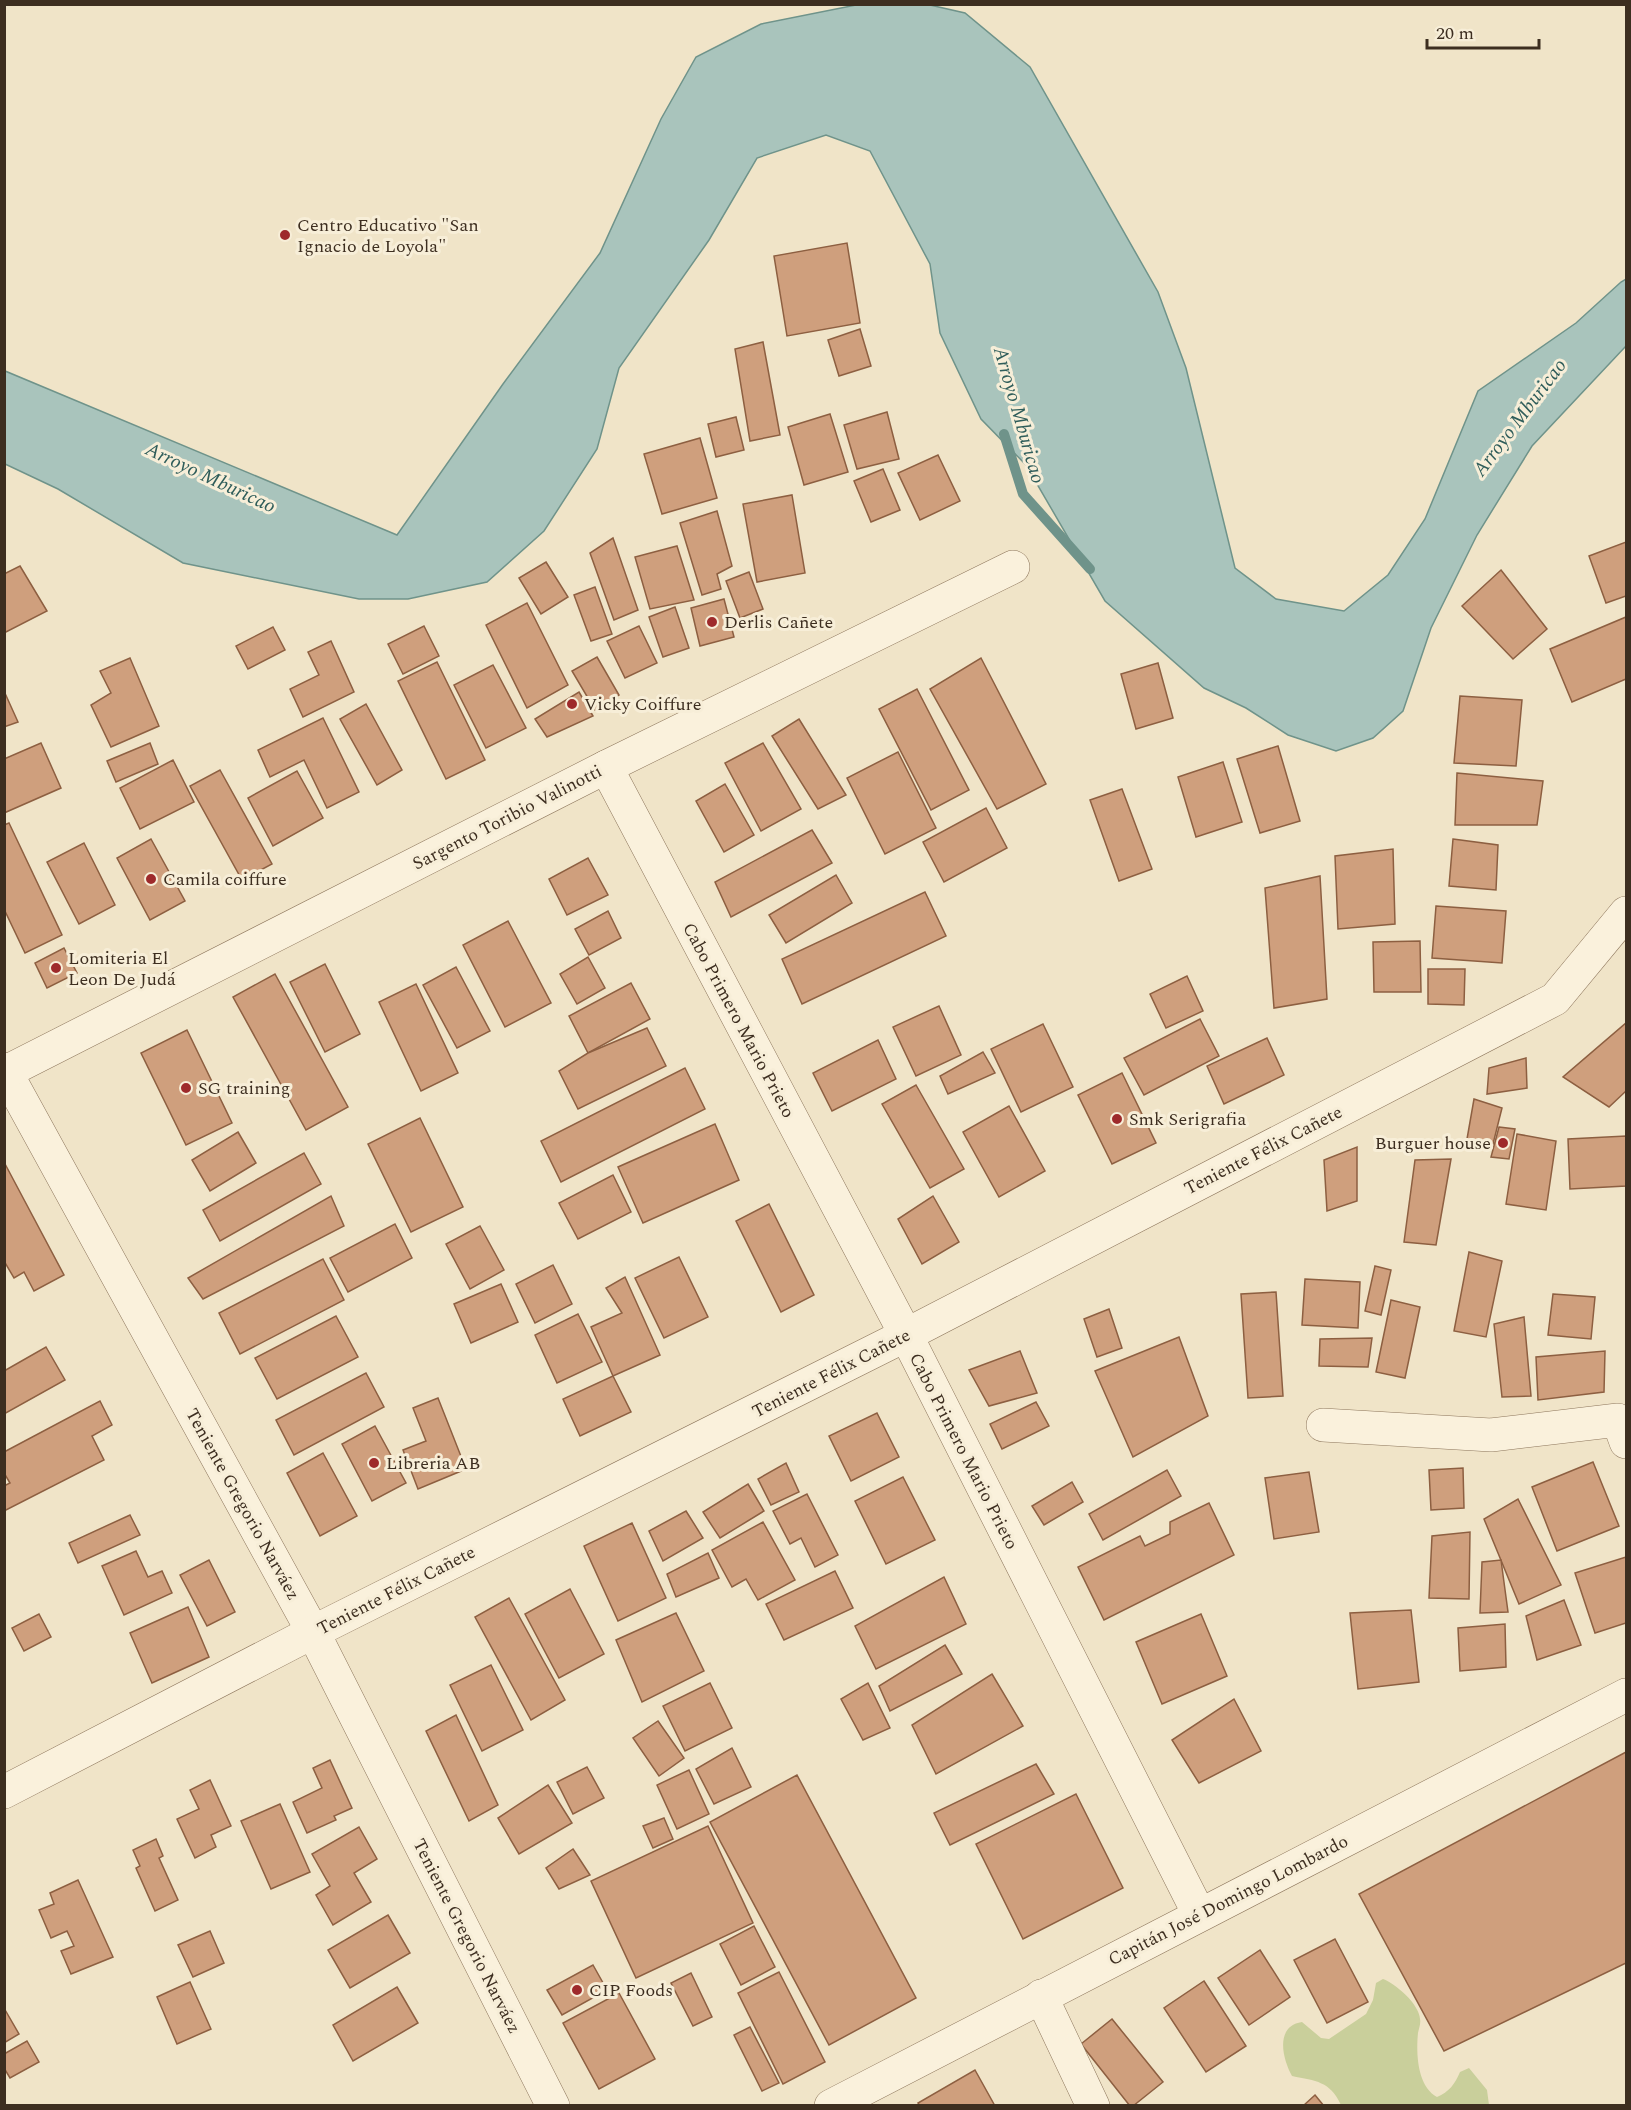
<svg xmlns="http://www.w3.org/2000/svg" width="1631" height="2110" font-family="Spectral,serif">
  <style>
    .green { fill: #c9cf9b }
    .water { fill: #a9c4bc; stroke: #6f938a; stroke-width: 1.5 }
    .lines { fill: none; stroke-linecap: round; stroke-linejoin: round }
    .stream { stroke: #6f938a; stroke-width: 10 }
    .building { fill: #cf9f7d; stroke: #8d5f41; stroke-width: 1.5 }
    .minor-casing { stroke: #8d765c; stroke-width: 34 }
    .minor { stroke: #faf1dc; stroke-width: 33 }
    .poi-dot { fill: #9e2a2b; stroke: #f7eed8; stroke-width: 2 }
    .labels { text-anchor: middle; stroke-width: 6; stroke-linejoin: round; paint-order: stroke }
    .poi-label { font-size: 18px; fill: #3d2e20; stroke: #f7eed8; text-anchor: start }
    .street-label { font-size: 18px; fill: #3d2e20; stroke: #f7eed8 }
    .water-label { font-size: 20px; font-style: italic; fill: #2f5d5a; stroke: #f7eed8 }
  </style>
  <rect width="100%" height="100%" fill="#f0e4c8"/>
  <path class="green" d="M1383,1979C1396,1984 1419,2004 1420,2019C1421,2023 1419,2028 1418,2033C1416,2053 1417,2086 1437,2097C1449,2092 1455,2084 1460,2072L1469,2068L1487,2090L1489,2105H1341C1330,2081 1316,2081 1292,2076C1282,2058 1275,2026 1302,2022L1321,2038L1329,2039L1366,2014L1373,2000L1376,1983Z"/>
  <polygon class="water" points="856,5 930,5 965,13 1030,67 1158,292 1186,368 1235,568 1276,599 1344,611 1388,575 1425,519 1478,391 1576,323 1621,282 1626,279 1626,346 1532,446 1477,535 1431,628 1403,711 1373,738 1336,751 1288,735 1246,708 1204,688 1105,601 1026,465 981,419 940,333 930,264 870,151 826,135 757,158 709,240 619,368 597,449 544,531 487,582 408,599 359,599 183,563 58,489 5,464 5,371 397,535 503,384 600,253 661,119 696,57 761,24"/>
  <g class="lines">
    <polyline class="stream" points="1004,434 1023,494 1090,569"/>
  </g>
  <g class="building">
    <polygon points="847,243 860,323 787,336 774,256"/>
    <polygon points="860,329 871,366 839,376 828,340"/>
    <polygon points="763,342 780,435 750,441 735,349"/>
    <polygon points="887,412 899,459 857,469 844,425"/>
    <polygon points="830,414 848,472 804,485 788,427"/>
    <polygon points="736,417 744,450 716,457 708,424"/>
    <polygon points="700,438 717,498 662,514 644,454"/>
    <polygon points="938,455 960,501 920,520 898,473"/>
    <polygon points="883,469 900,510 871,522 854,481"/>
    <polygon points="792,495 805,573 757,582 743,504"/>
    <polygon points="717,511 732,566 717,574 721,589 702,595 680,523"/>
    <polygon points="613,538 638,610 614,620 590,553"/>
    <polygon points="1626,542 1626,596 1606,603 1589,556"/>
    <polygon points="677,546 694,600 650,609 635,557"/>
    <polygon points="546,562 568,597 541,614 519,578"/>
    <polygon points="20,566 47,611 4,633 4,574"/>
    <polygon points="1501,570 1547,629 1513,659 1462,606"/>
    <polygon points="749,572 763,609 740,618 726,581"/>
    <polygon points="595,587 612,634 591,641 574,595"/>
    <polygon points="724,599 734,637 700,646 691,608"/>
    <polygon points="527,603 568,685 527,708 486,625"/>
    <polygon points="675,607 689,648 663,657 649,617"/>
    <polygon points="1626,617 1626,679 1572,702 1550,649"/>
    <polygon points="424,626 439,656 403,674 388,644"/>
    <polygon points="639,626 657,663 625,678 607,641"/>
    <polygon points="273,627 285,650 248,669 236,646"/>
    <polygon points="331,641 354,692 303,717 290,689 319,675 308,652"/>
    <polygon points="597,657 619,695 595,710 572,671"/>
    <polygon points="130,658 159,726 111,747 91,705 111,693 100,671"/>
    <polygon points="981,658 1046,784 997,809 930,689"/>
    <polygon points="437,662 485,760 446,779 398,681"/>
    <polygon points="1158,663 1173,718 1136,729 1121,674"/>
    <polygon points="493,665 526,728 486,748 454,685"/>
    <polygon points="917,689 969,790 931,810 879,709"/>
    <polygon points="4,691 18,722 4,727"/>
    <polygon points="579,692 593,716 547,737 535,719"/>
    <polygon points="1460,696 1522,700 1516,766 1454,763"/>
    <polygon points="366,704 402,770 377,785 340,719"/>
    <polygon points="323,718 359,792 327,808 304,760 270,777 258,750"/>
    <polygon points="799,719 846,795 818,809 772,736"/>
    <polygon points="41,743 61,788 4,813 4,759"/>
    <polygon points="150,743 158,764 116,782 107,761"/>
    <polygon points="763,743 801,809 761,831 725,763"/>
    <polygon points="1278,746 1300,821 1260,833 1237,759"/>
    <polygon points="898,752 936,828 885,854 847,778"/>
    <polygon points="173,760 194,802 140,829 120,788"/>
    <polygon points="1223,762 1242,822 1196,837 1178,777"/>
    <polygon points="220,770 272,864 242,880 190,786"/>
    <polygon points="297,771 323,818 273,846 248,798"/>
    <polygon points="1457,773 1543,781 1537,825 1455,825"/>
    <polygon points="725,784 754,835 724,852 696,801"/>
    <polygon points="1122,789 1152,869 1119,881 1090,800"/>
    <polygon points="986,808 1007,848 944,882 923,842"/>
    <polygon points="9,823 62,935 25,953 4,909 4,825"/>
    <polygon points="812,830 832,863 731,917 715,882"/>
    <polygon points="151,839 185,901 150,920 117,858"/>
    <polygon points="1453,839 1498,845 1496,890 1449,886"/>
    <polygon points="84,843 115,905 79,924 47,862"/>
    <polygon points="1393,849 1395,924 1338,929 1335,856"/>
    <polygon points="588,858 608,895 567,915 549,879"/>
    <polygon points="836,875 852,903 786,943 769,915"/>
    <polygon points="1320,876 1327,999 1274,1008 1265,888"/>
    <polygon points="925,892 946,936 802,1004 782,959"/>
    <polygon points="1436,906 1506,911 1502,963 1432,958"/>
    <polygon points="608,911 621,938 589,955 575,929"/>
    <polygon points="508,921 551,1003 505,1027 463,945"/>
    <polygon points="1420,941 1421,992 1374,992 1373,942"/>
    <polygon points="64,948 77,973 47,988 35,963"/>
    <polygon points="588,957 605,988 577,1004 560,974"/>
    <polygon points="325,964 360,1034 325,1052 290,982"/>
    <polygon points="456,967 490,1031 457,1048 423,985"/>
    <polygon points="1428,969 1465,969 1464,1005 1428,1004"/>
    <polygon points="275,974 348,1107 306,1130 233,997"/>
    <polygon points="1187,976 1203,1011 1166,1028 1150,994"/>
    <polygon points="631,983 650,1019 588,1053 569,1016"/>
    <polygon points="416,984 458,1073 421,1091 379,1002"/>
    <polygon points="939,1006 961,1055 916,1076 893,1027"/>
    <polygon points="1200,1019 1219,1056 1144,1095 1124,1058"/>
    <polygon points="1626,1023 1626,1091 1609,1107 1563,1077"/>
    <polygon points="1043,1024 1073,1087 1021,1112 991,1049"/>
    <polygon points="647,1028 666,1066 578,1109 559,1071 588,1053"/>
    <polygon points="187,1030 232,1123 186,1145 141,1053"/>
    <polygon points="1267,1038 1284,1075 1224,1104 1207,1066"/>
    <polygon points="878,1040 896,1079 832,1111 813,1073"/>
    <polygon points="983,1052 995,1073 948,1094 940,1076"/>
    <polygon points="1526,1058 1527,1088 1487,1094 1489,1068"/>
    <polygon points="685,1068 705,1109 561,1182 541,1141"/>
    <polygon points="1122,1073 1156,1143 1112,1164 1078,1095"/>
    <polygon points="916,1085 964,1169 930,1188 882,1104"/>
    <polygon points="1474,1099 1502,1108 1493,1144 1467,1139"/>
    <polygon points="1009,1106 1045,1171 999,1197 963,1132"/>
    <polygon points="420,1118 463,1207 411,1232 368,1144"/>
    <polygon points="715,1124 739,1180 643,1223 618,1167"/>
    <polygon points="1499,1127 1515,1129 1509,1159 1491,1157"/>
    <polygon points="238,1132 256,1163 210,1191 192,1160"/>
    <polygon points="1517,1134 1556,1141 1546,1210 1506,1204"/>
    <polygon points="1626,1136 1626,1186 1570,1189 1568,1139"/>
    <polygon points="1357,1147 1357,1201 1327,1211 1324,1160"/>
    <polygon points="304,1153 321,1184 220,1241 203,1210"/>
    <polygon points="1451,1159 1436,1245 1404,1242 1415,1160"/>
    <polygon points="4,1162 64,1275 34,1291 24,1272 14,1278 4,1261"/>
    <polygon points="613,1175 631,1212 578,1239 559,1203"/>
    <polygon points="331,1196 344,1226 203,1299 188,1278"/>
    <polygon points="933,1196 959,1242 922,1264 898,1219"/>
    <polygon points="769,1204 814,1295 781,1312 736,1221"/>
    <polygon points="395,1224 412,1258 348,1292 330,1258"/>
    <polygon points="480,1226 504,1270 470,1289 446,1244"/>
    <polygon points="1469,1252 1502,1261 1486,1337 1454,1331"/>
    <polygon points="679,1257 708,1317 664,1338 635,1278"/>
    <polygon points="323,1259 344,1300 240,1354 219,1313"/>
    <polygon points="553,1265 572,1304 535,1323 516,1284"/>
    <polygon points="1375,1266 1391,1270 1381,1315 1365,1311"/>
    <polygon points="625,1277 660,1355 613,1376 591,1327 622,1313 606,1288"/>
    <polygon points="1305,1279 1360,1282 1358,1328 1302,1325"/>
    <polygon points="501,1284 518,1322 471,1343 454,1304"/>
    <polygon points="1276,1292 1283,1396 1248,1398 1241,1294"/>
    <polygon points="1553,1294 1595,1297 1591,1339 1548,1335"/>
    <polygon points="1391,1300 1420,1307 1405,1378 1376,1372"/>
    <polygon points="1109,1309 1122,1348 1097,1357 1084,1319"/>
    <polygon points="578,1314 602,1362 557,1383 535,1335"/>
    <polygon points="336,1316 358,1357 277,1399 255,1358"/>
    <polygon points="1524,1317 1531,1396 1502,1397 1494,1324"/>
    <polygon points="1179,1337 1208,1416 1133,1457 1095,1371"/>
    <polygon points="1372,1338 1368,1367 1319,1366 1320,1339"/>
    <polygon points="46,1347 65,1380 4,1414 4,1371"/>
    <polygon points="1020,1351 1037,1393 989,1406 969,1370"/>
    <polygon points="1605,1351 1604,1392 1538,1400 1536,1357"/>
    <polygon points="366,1373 384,1407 294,1455 276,1420"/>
    <polygon points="613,1376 631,1412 580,1436 563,1399"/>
    <polygon points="438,1398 466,1469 418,1489 403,1450 426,1441 413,1408"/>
    <polygon points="100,1401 112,1425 92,1436 104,1460 4,1511 4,1486 10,1483 4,1473 4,1452"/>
    <polygon points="1036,1402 1049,1426 1002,1449 990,1424"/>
    <polygon points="877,1413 899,1457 851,1481 829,1436"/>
    <polygon points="375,1426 406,1483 372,1501 342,1444"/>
    <polygon points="323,1453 357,1516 320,1536 287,1473"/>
    <polygon points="1593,1462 1619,1526 1557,1551 1532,1487"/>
    <polygon points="786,1463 799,1492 771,1505 758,1479"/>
    <polygon points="1463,1468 1464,1508 1431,1510 1429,1470"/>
    <polygon points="1167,1470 1181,1496 1103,1540 1089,1514"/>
    <polygon points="1309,1472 1319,1532 1274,1539 1265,1478"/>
    <polygon points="903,1477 935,1540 886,1564 855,1501"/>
    <polygon points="1072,1482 1083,1502 1044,1525 1032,1506"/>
    <polygon points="748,1484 764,1511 720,1538 703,1512"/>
    <polygon points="807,1494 838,1555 815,1567 801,1538 790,1544 773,1511"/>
    <polygon points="1518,1499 1561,1585 1519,1604 1484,1519"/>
    <polygon points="1209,1503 1234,1555 1104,1620 1078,1567 1140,1536 1145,1546 1170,1534 1170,1522"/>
    <polygon points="686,1511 703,1538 663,1561 649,1531"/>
    <polygon points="130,1515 140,1535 78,1563 69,1543"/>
    <polygon points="763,1522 795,1580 758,1600 746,1579 732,1587 712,1550"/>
    <polygon points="632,1523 666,1598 618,1621 584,1546"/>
    <polygon points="1470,1532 1469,1599 1429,1598 1432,1536"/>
    <polygon points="136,1551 148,1577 162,1571 172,1593 124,1615 102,1566"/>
    <polygon points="708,1553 719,1578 676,1597 667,1574"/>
    <polygon points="1626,1557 1626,1623 1595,1633 1575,1573"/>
    <polygon points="209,1560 235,1612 207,1626 180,1575"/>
    <polygon points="1501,1560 1508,1612 1480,1613 1482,1562"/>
    <polygon points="835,1571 853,1608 784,1640 766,1604"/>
    <polygon points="944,1577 966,1624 876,1669 855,1626"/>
    <polygon points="570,1589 604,1654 559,1678 525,1614"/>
    <polygon points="509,1598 565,1700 531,1720 475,1617"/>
    <polygon points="1564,1600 1581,1645 1537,1660 1526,1616"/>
    <polygon points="188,1607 209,1657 152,1683 130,1633"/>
    <polygon points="1411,1610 1419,1682 1358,1689 1350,1613"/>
    <polygon points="676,1613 704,1671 642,1702 616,1640"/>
    <polygon points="39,1614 51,1637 24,1651 12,1628"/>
    <polygon points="1201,1614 1227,1676 1162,1704 1136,1642"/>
    <polygon points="1505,1624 1506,1667 1460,1671 1458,1628"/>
    <polygon points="945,1645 962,1674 890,1711 879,1686"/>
    <polygon points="491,1665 523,1730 482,1751 450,1685"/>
    <polygon points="992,1674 1023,1726 936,1774 912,1725"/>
    <polygon points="710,1683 732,1728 685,1751 663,1706"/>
    <polygon points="868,1683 890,1728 863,1740 841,1699"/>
    <polygon points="1234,1699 1261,1751 1199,1783 1172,1740"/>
    <polygon points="456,1715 498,1805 469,1821 426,1731"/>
    <polygon points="658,1721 684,1758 659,1776 633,1738"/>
    <polygon points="732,1748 751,1787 714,1804 696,1769"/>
    <polygon points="1626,1752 1626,1963 1444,2051 1359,1894"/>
    <polygon points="330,1760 352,1808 334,1816 336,1820 307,1833 293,1802 322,1788 313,1768"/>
    <polygon points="1036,1764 1054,1794 950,1845 934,1813"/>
    <polygon points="587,1767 604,1798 573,1814 557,1782"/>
    <polygon points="689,1770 709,1814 677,1829 657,1785"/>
    <polygon points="797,1775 916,1998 829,2045 710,1822"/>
    <polygon points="210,1780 231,1826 211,1835 216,1847 195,1858 177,1819 199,1809 190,1790"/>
    <polygon points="548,1785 572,1823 519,1854 498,1818"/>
    <polygon points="1076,1794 1123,1888 1023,1939 976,1844"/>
    <polygon points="280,1804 310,1872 271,1889 241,1821"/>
    <polygon points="664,1818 673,1839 653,1848 643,1826"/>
    <polygon points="708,1826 753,1923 636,1978 591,1881"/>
    <polygon points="359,1827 377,1859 354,1873 371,1902 333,1925 316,1895 330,1886 312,1854"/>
    <polygon points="156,1839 163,1856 159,1858 178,1900 155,1911 136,1868 140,1866 133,1850"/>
    <polygon points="573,1849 590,1875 559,1889 546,1868"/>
    <polygon points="78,1880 113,1957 71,1974 61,1951 74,1946 67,1931 51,1938 39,1910 54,1904 50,1893"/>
    <polygon points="388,1915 410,1953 350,1988 328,1950"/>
    <polygon points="754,1926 775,1967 741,1985 720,1944"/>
    <polygon points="210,1931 224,1963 193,1977 178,1945"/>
    <polygon points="1335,1939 1368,2002 1327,2023 1294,1960"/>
    <polygon points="1260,1950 1290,1997 1249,2025 1218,1978"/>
    <polygon points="593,1965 607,1990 562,2015 547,1990"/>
    <polygon points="779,1972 825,2062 783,2084 738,1993"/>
    <polygon points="691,1973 712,2017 693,2026 671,1983"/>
    <polygon points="1204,1981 1246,2046 1206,2072 1164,2008"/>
    <polygon points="190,1982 211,2029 177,2044 157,1997"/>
    <polygon points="397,1987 418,2023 353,2061 333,2025"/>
    <polygon points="619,1993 655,2059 599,2089 563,2023"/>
    <polygon points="4,2008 19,2034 4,2043"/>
    <polygon points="1112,2019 1163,2082 1133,2106 1130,2106 1081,2044"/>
    <polygon points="750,2027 779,2083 762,2091 734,2035"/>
    <polygon points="27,2041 39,2062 10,2078 4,2068 4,2054"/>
    <polygon points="975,2070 995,2106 920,2106 918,2103"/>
    <polygon points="1315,2095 1324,2106 1303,2106"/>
  </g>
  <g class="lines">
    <defs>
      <g id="minor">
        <polyline points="606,767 906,1335 1199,1914"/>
        <polyline points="4,1069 313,1632 553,2106"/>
        <polyline points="4,1073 606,767 1013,567"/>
        <polyline points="1323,1425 1491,1435 1618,1420 1626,1442"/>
        <polyline points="4,1792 313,1632 906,1335 1555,999 1626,913"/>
        <polyline points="1041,1996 1093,2106"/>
        <polyline points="831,2106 1626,1695"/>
      </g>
    </defs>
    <use href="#minor" class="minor-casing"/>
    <use href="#minor" class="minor"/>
  </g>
  <g class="poi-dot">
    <circle cx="285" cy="235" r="6"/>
    <circle cx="712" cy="622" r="6"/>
    <circle cx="572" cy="704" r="6"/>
    <circle cx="151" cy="879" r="6"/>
    <circle cx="56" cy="968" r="6"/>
    <circle cx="186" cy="1088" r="6"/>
    <circle cx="1117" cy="1119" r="6"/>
    <circle cx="1503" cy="1143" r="6"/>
    <circle cx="374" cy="1463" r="6"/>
    <circle cx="577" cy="1990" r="6"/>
  </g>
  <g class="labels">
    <g class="poi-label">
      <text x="297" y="231">Centro Educativo "San<tspan x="297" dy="21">Ignacio de Loyola"</tspan></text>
      <text x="724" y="628">Derlis Cañete</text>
      <text x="584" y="710">Vicky Coiffure</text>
      <text x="163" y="885">Camila coiffure</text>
      <text x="68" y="964">Lomiteria El<tspan x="68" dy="21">Leon De Judá</tspan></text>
      <text x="198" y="1094">SG training</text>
      <text x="1129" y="1125">Smk Serigrafia</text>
      <text x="1491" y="1149" text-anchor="end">Burguer house</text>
      <text x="386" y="1469">Libreria AB</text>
      <text x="589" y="1996">CIP Foods</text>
    </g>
    <g class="street-label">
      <text transform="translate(507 817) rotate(-27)" y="6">Sargento Toribio Valinotti</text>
      <text transform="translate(739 1020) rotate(62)" y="6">Cabo Primero Mario Prieto</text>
      <text transform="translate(1263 1150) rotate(-27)" y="6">Teniente Félix Cañete</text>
      <text transform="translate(831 1373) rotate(-27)" y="6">Teniente Félix Cañete</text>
      <text transform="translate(964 1451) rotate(63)" y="6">Cabo Primero Mario Prieto</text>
      <text transform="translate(243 1504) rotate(61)" y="6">Teniente Gregorio Narváez</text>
      <text transform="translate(396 1590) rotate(-27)" y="6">Teniente Félix Cañete</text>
      <text transform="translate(1228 1900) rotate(-27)" y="6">Capitán José Domingo Lombardo</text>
      <text transform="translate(467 1936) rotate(63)" y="6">Teniente Gregorio Narváez</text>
    </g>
    <g class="water-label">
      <text transform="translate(1020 415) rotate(74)" y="7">Arroyo Mburicao</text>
      <text transform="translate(1519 417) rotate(-53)" y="7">Arroyo Mburicao</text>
      <text transform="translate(211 477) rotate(25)" y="7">Arroyo Mburicao</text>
    </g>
  </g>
  <rect width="1631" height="2110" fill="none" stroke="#3d2e20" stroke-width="12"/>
  <path d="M1427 39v9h112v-9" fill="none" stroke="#3d2e20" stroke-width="3"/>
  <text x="1436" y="39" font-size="18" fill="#3d2e20" stroke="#f7eed8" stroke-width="4.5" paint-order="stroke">20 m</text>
</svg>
